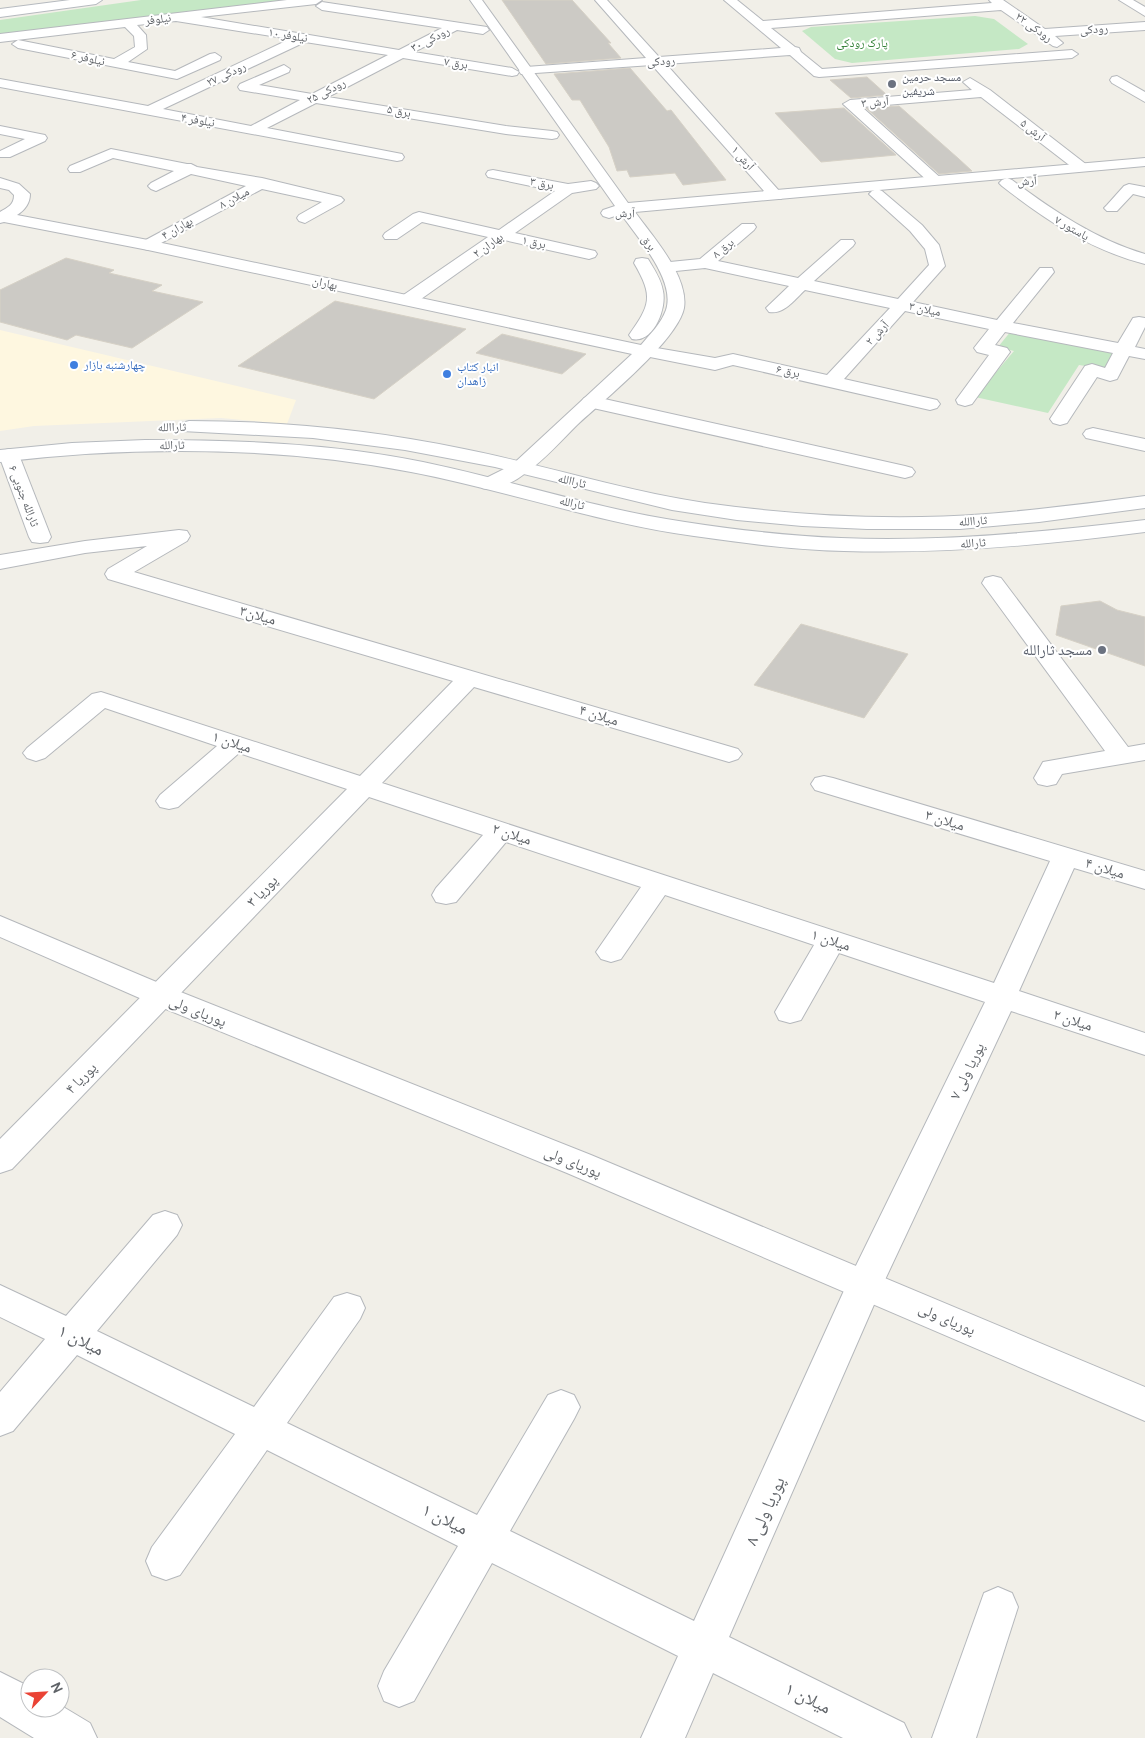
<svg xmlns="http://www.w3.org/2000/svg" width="1145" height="1738" font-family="Cabin,'Noto Naskh Arabic',sans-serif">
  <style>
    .commercial { fill: #fef7e0 }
    .green { fill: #c5e8c5 }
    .building { fill: #cccac5; stroke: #d6d1c6 }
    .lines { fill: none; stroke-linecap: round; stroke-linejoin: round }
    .minor-casing { stroke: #b5b8bc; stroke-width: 2 }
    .tertiary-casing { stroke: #b5b8bc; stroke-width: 2 }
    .secondary-casing { stroke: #b6babf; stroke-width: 2 }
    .minor { fill: #fff; fill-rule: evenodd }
    .tertiary { fill: #fff; fill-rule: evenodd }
    .secondary { fill: #fff; fill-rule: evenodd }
    .worship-dot { fill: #6b7280; stroke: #fff; stroke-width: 2 }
    .shop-dot { fill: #3f7fe0; stroke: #fff; stroke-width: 2 }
    .labels { text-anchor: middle; stroke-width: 4; stroke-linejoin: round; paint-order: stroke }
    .far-street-label { font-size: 12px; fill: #5f6368; stroke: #fff }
    .far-park-label { font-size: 12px; fill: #348238; stroke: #fff }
    .far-worship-label { font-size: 12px; fill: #5b616d; stroke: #fff; text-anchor: start }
    .far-shop-label { font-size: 12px; fill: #366cbe; stroke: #fff; text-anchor: start }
    .street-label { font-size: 15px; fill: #5f6368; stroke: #fff }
    .worship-label { font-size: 15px; fill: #5b616d; stroke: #fff; text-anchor: end }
    .near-street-label { font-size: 18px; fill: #5f6368; stroke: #fff }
  </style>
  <rect width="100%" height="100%" fill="#f1efe8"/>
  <polygon class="commercial" points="0,330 296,400 287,424 221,418 34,426 0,431"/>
  <g class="green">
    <polygon points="141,0 287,0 0,34 0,20"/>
    <polygon points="975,16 994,19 1028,44 1019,49 852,63 835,59 802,31 811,27"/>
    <polygon points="1011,331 1113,352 1104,369 1079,365 1048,413 975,397 1014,351 998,347"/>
  </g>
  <g class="building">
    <polygon points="502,0 572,0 611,43 608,43 621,58 546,64"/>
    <polygon points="630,68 667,111 671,110 726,180 683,185 675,173 630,177 627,170 617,171 609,147 580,100 572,100 554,74"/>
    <polygon points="867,77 887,95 851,98 830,80"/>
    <polygon points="899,106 959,159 972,171 939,174 866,108"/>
    <polygon points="844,108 896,155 821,162 775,113"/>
    <polygon points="66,258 114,270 109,273 162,285 152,291 203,302 132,348 76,335 67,340 0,322 0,290"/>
    <polygon points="335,301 466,329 374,399 238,366"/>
    <polygon points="502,334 586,354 562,374 476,353"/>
    <polygon points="1100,601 1117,610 1145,617 1145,666 1056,635 1061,606"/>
    <polygon points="801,624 908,654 864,718 754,685"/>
  </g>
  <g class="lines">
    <defs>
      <g id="minor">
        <path d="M287,0H322L316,4L201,17L399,50L442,28L322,10L316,6L322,2L487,27L489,30L483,34L457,30L414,52L512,68L519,72L517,75L512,76L403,58L328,97L506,126L552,131L557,132L559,135L557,138L552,139L506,134L316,103L267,128L402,154L404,157L402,160L397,161L0,87V79L148,106L290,39L176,21L137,25L146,35L147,49L128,62L175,71L210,54L215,53L221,57L220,60L177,79L18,48L12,44L18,40L114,59L135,47L134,36L125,27L0,42V34ZM305,42L388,55L312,94L259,85L289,72L290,69L284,65L240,84L238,87L240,90L300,100L251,126L163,109Z"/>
        <polygon points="595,0 607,0 659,57 781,48 724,0 737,0 763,21 992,3 989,0 1003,0 1045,29 1145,22 1145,30 1055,36 1063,43 1057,47 1053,46 1001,10 771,28 795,47 799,48 801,52 822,69 1072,50 1078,54 1072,58 819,77 814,76 790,55 666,64 781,193 784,196 781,199 771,199 652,65 521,74 519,71 521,68 526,67 646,58"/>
        <polygon points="1119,0 1133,0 1145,7 1145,16"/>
        <polygon points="1117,76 1145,92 1145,102 1112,83 1110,80 1112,77"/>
        <polygon points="970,78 990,90 1087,165 1089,168 1087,171 1077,171 981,97 862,107 944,181 941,184 931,184 843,104 850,100 972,90 963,82"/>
        <polygon points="0,126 45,135 47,138 45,141 10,157 0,157 0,151 25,139 0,134"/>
        <polygon points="111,149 187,164 191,164 197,167 262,178 341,197 344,200 341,203 305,223 299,221 297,218 299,215 322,202 262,189 148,250 142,248 140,245 142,242 246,186 191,174 156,191 151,189 148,186 151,183 174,171 113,158 80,172 70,172 68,169 70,166"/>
        <polygon points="493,170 568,184 591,181 596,183 599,186 596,189 572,193 515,233 595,251 597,254 595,257 589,259 504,240 414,304 408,305 402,304 399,300 402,296 488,237 422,222 397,239 385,239 383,236 385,233 413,214 419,212 499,230 555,191 488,177 486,174 488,171"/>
        <path d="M1007,178L1012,180C1054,211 1095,239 1145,254V264C1090,250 1046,220 1002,186L999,183L1002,180Z"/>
        <polygon points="1129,184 1145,187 1145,197 1133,194 1117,211 1107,211 1104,208 1107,205 1124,186"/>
        <path d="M877,189L882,191L922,225L939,245L945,266L913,302L997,320L1040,268H1052L1054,272L1013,323L1118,343L1133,318L1139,317L1145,318V327L1135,347L1145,349V359L1129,356L1117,379L1110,381L1097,377L1067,423L1060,425L1053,423L1050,419L1085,366L1092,364L1105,368L1113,353L1005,332L995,345L1007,348L1010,352L972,404L965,406L958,404L956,400L989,355L977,352L974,348L989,329L905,311L844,379L937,400L940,404L937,408L930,410L733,365L715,370L645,356L639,355L636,351L639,347L645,346L715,358L733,354L827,375L890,308L805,290C795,299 784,315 769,312L766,308L789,286L705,268L666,272L660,271L658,267L660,263L700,259L742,224H754L756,227L754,230L718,261L798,278L841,240H853L855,243L853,246L814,281L898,299L929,265L925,249L910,231L869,194L872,191Z"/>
        <polygon points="591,396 905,466 912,468 915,472 912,476 905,478 584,406 581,402 584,398"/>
        <polygon points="1093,428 1145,439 1145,451 1086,438 1083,434 1086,430"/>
        <polygon points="9,449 16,451 19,455 51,537 48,542 40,543 32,542 29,537 0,458 2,451"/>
        <polygon points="179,530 187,531 190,536 187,541 134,572 738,749 742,754 738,759 729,762 474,687 382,783 994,983 1050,861 815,790 811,784 815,778 824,776 833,778 1145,871 1145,889 1074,868 1019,991 1145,1033 1145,1055 1011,1011 883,1284 729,1637 904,1723 911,1738 843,1738 713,1673 685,1738 641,1738 678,1656 492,1563 414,1701 399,1707 384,1701 378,1686 384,1671 458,1546 267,1450 180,1575 166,1580 152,1575 146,1561 152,1547 235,1434 77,1355 13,1431 0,1436 0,1392 45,1339 0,1317 0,1285 66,1316 153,1215 165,1211 177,1215 182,1225 177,1235 97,1331 254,1407 334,1297 347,1293 360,1297 365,1308 360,1319 287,1423 477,1515 548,1395 561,1390 574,1395 580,1407 574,1419 510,1531 694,1621 847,1284 985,1002 839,953 801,1020 790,1023 779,1020 775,1012 814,945 665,895 621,959 611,962 601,959 596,952 641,887 506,842 456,902 446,904 436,902 432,895 436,888 483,835 369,797 12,1169 0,1173 0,1139 347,789 239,753 178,807 169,809 160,807 156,801 160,795 217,746 105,708 45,758 36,761 27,758 23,753 27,748 92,694 101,692 360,776 453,681 108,579 105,574 108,569 147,546 85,553 0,569 0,555 85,541"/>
        <polygon points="993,576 1001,578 1128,747 1145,744 1145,760 1062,774 1056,784 1047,786 1038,784 1034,778 1043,762 1105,751 982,583 985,578"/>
        <polygon points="998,1587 1012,1593 1018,1607 976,1738 932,1738 984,1593"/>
        <polygon points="0,1672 30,1687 30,1708 60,1708 60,1705 90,1723 97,1738 34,1738 0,1717"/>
      </g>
      <g id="tertiary">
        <path d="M470,0H482L628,203L1145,158V166L635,212C652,236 689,276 684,308C678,340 603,401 577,425C561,441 545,459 527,472C516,481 496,492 482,488L479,484L482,480L512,465L632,354L148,250L4,222L0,223V212C8,207 14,205 14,195L9,190L0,188V178L19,184L30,194C30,203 25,210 17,215L148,240L641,345C650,334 661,324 666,310C676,280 637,237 621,214L609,218L603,216L601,213L603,210L615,206Z"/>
        <path d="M642,258L648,259C654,269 661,279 663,291C667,309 653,344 632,339L629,335C650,305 654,297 634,263L636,259Z"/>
        <polygon points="0,916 173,989 591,1155 1145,1387 1145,1421 567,1173 151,1003 0,937"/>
      </g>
      <g id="secondary">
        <polygon points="70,0 102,0 96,4 0,17 0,9"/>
        <path d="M189,421C281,421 373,430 464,449C545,465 623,491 705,503C798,516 893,521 986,514C1039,510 1092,503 1145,496V508L1039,522L960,529H867L802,526L737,520L672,510L495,467L405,450L313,438L182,431L179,427L182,423Z"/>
        <path d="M145,440C237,440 332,443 423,462C510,480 596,509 685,522C737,530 789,536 841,538C943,542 1044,532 1145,520V532C1045,545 945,554 844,551C794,550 744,543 694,536C598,523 506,490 411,472C279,446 133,446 0,462V450L72,443Z"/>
      </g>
    </defs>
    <use href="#minor" class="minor-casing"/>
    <use href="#tertiary" class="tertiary-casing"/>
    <use href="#secondary" class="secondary-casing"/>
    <use href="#minor" class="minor"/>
    <use href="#tertiary" class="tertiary"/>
    <use href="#secondary" class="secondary"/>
  </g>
  <g class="worship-dot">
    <circle cx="892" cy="84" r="5"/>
    <circle cx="1102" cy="650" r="5"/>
  </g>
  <g class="shop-dot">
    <circle cx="74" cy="365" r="5"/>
    <circle cx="447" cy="374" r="5"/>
  </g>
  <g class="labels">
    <g class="far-street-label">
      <text transform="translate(158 19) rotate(-7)" y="4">نیلوفر</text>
      <text transform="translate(1034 27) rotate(35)" y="4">رودکی ۲۲</text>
      <text transform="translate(1094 29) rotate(-4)" y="4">رودکی</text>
      <text transform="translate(288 35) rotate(9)" y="4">نیلوفر ۱۰</text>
      <text transform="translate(430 39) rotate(-27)" y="4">رودکی ۳۰</text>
      <text transform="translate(88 58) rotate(12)" y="4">نیلوفر ۶</text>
      <text transform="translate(661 61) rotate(-4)" y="4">رودکی</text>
      <text transform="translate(456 63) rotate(9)" y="4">برق ۷</text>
      <text transform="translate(226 74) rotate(-25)" y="4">رودکی ۲۷</text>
      <text transform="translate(326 91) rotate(-27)" y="4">رودکی ۲۵</text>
      <text transform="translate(875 102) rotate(-5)" y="4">آرش ۳</text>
      <text transform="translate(399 111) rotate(10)" y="4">برق ۵</text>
      <text transform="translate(198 120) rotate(10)" y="4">نیلوفر ۴</text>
      <text transform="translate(1033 130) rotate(38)" y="4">آرش ۵</text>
      <text transform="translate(743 158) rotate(48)" y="4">آرش ۱</text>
      <text transform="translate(1027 181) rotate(-5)" y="4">آرش</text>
      <text transform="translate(542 183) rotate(11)" y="4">برق ۳</text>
      <text transform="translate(234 198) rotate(-28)" y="4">میلان ۸</text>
      <text transform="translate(625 213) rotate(2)" y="4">آرش</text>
      <text transform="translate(177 228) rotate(-29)" y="4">بهاران ۴</text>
      <text transform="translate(1072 228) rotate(30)" y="4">پاستور ۷</text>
      <text transform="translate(534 242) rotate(12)" y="4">برق ۱</text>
      <text transform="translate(649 243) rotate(54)" y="4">برق</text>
      <text transform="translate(488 245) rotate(-35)" y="4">بهاران ۲</text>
      <text transform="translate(723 248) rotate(-39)" y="4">برق ۸</text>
      <text transform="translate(325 283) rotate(12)" y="4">بهاران</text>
      <text transform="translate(925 309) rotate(12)" y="4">میلان ۳</text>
      <text transform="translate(877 333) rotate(-47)" y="4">آرش ۲</text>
      <text transform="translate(788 371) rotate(12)" y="4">برق ۶</text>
      <text transform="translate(172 427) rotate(-1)" y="4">ثاراالله</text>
      <text transform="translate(172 445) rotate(-1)" y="4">ثارالله</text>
      <text transform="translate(572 481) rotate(13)" y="4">ثاراالله</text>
      <text transform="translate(24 496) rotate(69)" y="4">ثارالله جنوبی ۶</text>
      <text transform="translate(572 503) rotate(13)" y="4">ثارالله</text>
      <text transform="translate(973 521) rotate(-4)" y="4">ثاراالله</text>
      <text transform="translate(973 543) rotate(-4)" y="4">ثارالله</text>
    </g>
    <g class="far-park-label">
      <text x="862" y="47">پارک رودکی</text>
    </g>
    <g class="far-worship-label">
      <text x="902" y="81">مسجد حرمین<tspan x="902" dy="14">شریفین</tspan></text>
    </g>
    <g class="far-shop-label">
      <text x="84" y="369">چهارشنبه بازار</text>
      <text x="457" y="371">انبار کتاب<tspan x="457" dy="14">زاهدان</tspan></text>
    </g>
    <g class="street-label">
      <text transform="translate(258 615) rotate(16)" y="5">میلان۳</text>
      <text transform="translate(599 715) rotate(17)" y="5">میلان ۴</text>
      <text transform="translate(232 742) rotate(18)" y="5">میلان ۱</text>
      <text transform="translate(945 820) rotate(17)" y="5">میلان ۳</text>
      <text transform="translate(512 834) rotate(18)" y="5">میلان ۲</text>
      <text transform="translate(1105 868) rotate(17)" y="5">میلان ۴</text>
      <text transform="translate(262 891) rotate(-46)" y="5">پوریا ۳</text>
      <text transform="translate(831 940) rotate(18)" y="5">میلان ۱</text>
      <text transform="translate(198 1011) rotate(22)" y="5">پوریای ولی</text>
      <text transform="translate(1073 1020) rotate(18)" y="5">میلان ۲</text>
      <text transform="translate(967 1071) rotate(-64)" y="5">پوریا ولی ۷</text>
      <text transform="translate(81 1078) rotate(-45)" y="5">پوریا ۴</text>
      <text transform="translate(573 1162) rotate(22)" y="5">پوریای ولی</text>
      <text transform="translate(947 1319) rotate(23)" y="5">پوریای ولی</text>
    </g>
    <g class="worship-label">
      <text x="1092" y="655">مسجد ثارالله</text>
    </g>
    <g class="near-street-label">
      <text transform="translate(81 1340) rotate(26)" y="6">میلان ۱</text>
      <text transform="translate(765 1511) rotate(-66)" y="6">پوریا ولی ۸</text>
      <text transform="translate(445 1519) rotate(26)" y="6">میلان ۱</text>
      <text transform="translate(808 1698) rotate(26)" y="6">میلان ۱</text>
    </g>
  </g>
  <g transform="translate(45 1693) rotate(65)"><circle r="24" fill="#ffffff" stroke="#bfc1c3"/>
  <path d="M0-4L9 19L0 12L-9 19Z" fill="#ea4335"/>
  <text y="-8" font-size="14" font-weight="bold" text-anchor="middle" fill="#5f6368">N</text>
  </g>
</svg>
